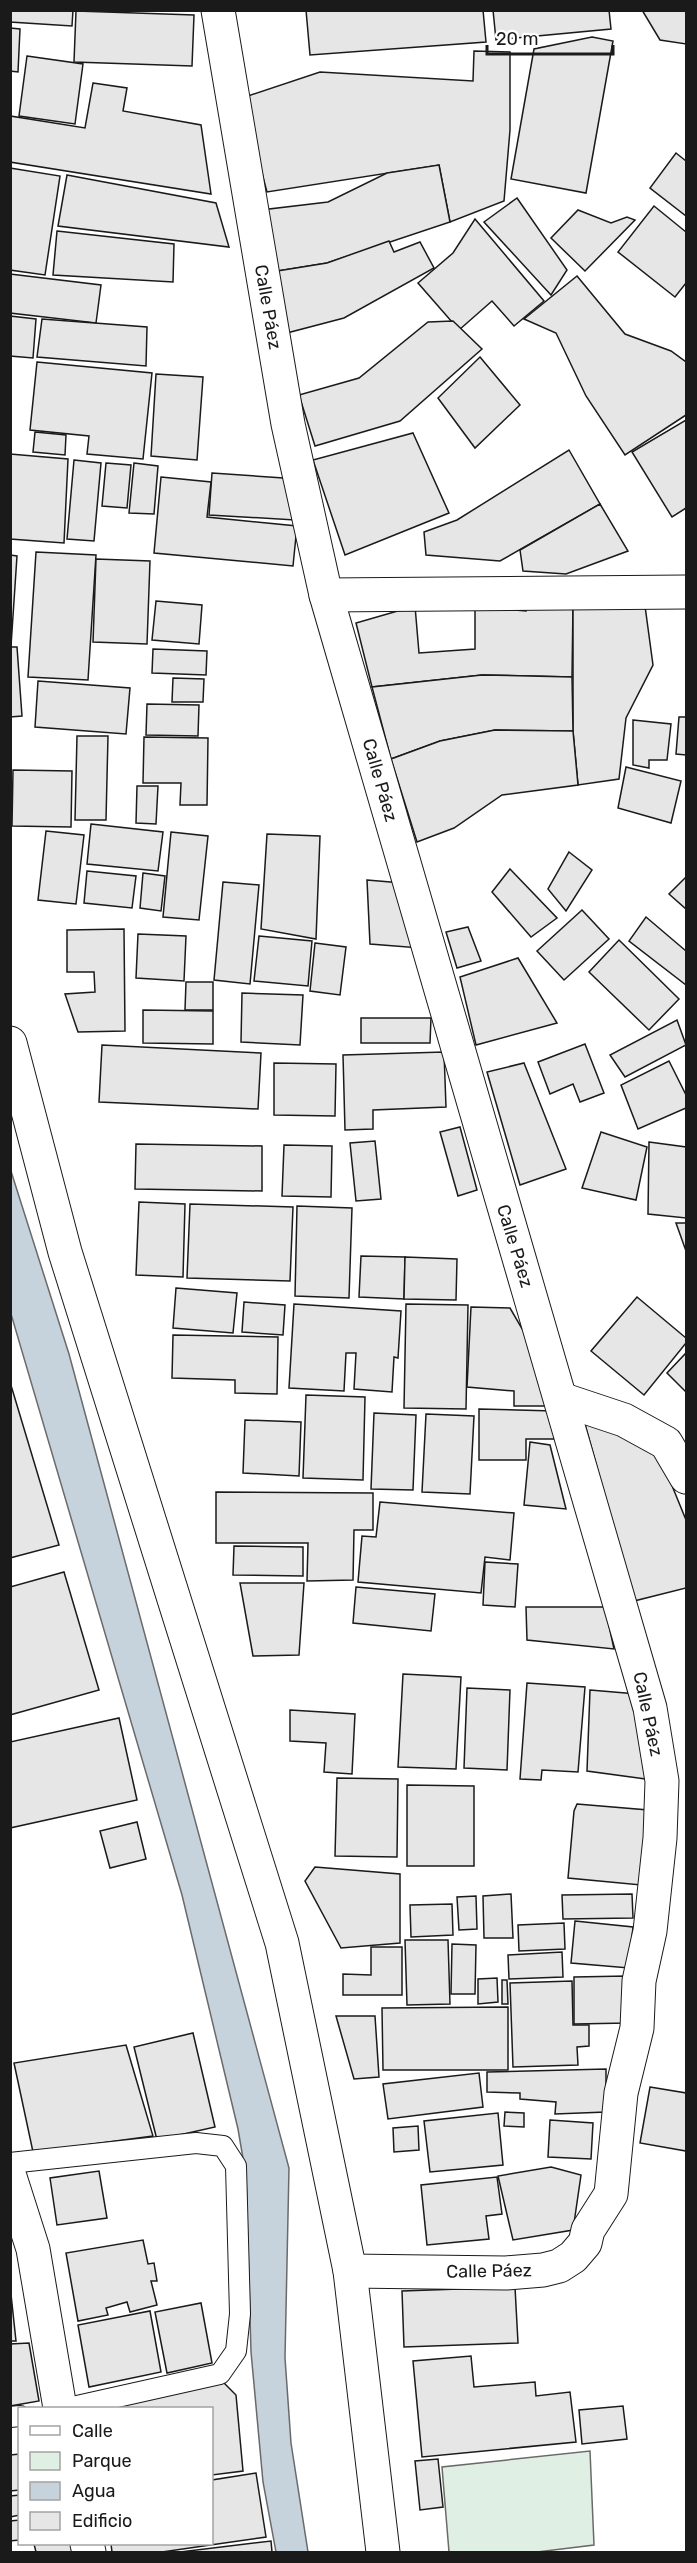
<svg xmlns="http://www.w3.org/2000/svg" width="697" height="2563" font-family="Rubik,sans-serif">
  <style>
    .green { fill: #e0efe3; stroke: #6a6a6a; stroke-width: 1.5 }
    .water { fill: #c6d2dc; stroke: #6a6a6a; stroke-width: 1.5 }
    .building { fill: #e6e6e6; stroke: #1a1a1a; stroke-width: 1.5 }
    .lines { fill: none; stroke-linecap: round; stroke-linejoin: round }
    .service-casing { stroke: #1a1a1a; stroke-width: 22 }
    .minor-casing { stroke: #1a1a1a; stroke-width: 35 }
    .service { stroke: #fff; stroke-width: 20 }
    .minor { stroke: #fff; stroke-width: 33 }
    .labels { text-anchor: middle; stroke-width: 4.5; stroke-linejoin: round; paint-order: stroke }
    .street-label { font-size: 18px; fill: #1a1a1a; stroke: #fff }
  </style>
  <rect width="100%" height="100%" fill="#fff"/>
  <polygon class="green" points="590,2451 594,2545 537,2552 449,2552 442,2467"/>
  <polygon class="water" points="10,1168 69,1354 289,2168 285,2358 291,2443 308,2552 276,2552 263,2482 251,2352 246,2176 238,2129 182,1895 11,1314"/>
  <g class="building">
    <polygon points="10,10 73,10 72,26 10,22"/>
    <polygon points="306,10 483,10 486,42 310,55"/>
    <polygon points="493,10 609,10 611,29 496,40"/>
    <polygon points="642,10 686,10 686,44 660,40"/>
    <polygon points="76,11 194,15 192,66 74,62"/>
    <polygon points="10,28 20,29 18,72 10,71"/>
    <polygon points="592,37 613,41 586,193 511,179 534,49"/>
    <polygon points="474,51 510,52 510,130 504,201 450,222 439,165 267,192 242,98 320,72 473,81"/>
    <polygon points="27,56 83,64 75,124 19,116"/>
    <polygon points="93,83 127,88 123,111 201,125 211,194 10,162 10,116 85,128"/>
    <polygon points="676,153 686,161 686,216 650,188"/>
    <polygon points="439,165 450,222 327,263 271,272 261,210 328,202 387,173"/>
    <polygon points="10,168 60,176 45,275 10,270"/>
    <polygon points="67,175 216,203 229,247 58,226"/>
    <polygon points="517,198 567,270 551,295 484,222"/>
    <polygon points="654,206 686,232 686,283 675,297 618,252"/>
    <polygon points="578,210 611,223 627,217 635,220 585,271 551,238"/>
    <polygon points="475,219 544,301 514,326 492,301 459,330 418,283 453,253"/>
    <polygon points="57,231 174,244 173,282 53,275"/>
    <polygon points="389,241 394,252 420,242 434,268 344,318 283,334 271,272 327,263"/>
    <polygon points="10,274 101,285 96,323 10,313"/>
    <polygon points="577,276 625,334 671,351 686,362 686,415 625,455 586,396 556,333 524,319"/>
    <polygon points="10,316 36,319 33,358 10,356"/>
    <polygon points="42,319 147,327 146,366 37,357"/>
    <polygon points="453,321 482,349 400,421 315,446 299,395 359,378 428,322"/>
    <polygon points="480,357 520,405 475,448 438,398"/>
    <polygon points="37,362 152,373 143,459 87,454 89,436 30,430"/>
    <polygon points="156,374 203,377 197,460 151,456"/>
    <polygon points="686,420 686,508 672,517 632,452"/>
    <polygon points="35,432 66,435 65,455 33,452"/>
    <polygon points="413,433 449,513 345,555 313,460"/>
    <polygon points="569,450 600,504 500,561 426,555 424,532 457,520"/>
    <polygon points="10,454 68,459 64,543 10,539"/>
    <polygon points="74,460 101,463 94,541 67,539"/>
    <polygon points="106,463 131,465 127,508 102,506"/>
    <polygon points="134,463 158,466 154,514 129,513"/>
    <polygon points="212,473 298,479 295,520 209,515"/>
    <polygon points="161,477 211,482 207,517 297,526 293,566 154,553"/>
    <polygon points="600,504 628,551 566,574 523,571 520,550"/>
    <polygon points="36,552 96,555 88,680 28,677"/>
    <polygon points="10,555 17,556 11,646 10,646"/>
    <polygon points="96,559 150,561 147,644 93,642"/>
    <polygon points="156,601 202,605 199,644 152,640"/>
    <polygon points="525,603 573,604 572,677 482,675 372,687 356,623 415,606 419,653 475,649 475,607 526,611"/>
    <polygon points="573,604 645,606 653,665 626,718 619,779 578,785 573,731"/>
    <polygon points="10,647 17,647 22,716 10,717"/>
    <polygon points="153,649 207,651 206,675 152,673"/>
    <polygon points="482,675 572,677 573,731 495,730 440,741 391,759 372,687"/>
    <polygon points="173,678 204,679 203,702 172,702"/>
    <polygon points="38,681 130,688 126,734 35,727"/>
    <polygon points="147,704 199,705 198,736 146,735"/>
    <polygon points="679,717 686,717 686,755 676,754"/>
    <polygon points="633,720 671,724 667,760 649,760 649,768 633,765"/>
    <polygon points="495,730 573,731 578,785 502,795 454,828 417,842 391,759 440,741"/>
    <polygon points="77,736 108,736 106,820 75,820"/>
    <polygon points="144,737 208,738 207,805 180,805 181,783 143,783"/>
    <polygon points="626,767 681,781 671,823 618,808"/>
    <polygon points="13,770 72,771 71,827 12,826"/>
    <polygon points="137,786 158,786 156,824 136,823"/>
    <polygon points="91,824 163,832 158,871 87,864"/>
    <polygon points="46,831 84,835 76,904 38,900"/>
    <polygon points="171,832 208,836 199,920 163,917"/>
    <polygon points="267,834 320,836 316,939 261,929"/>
    <polygon points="569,852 592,870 566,911 548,889"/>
    <polygon points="510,869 557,918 531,937 492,892"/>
    <polygon points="87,871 136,876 132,908 84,903"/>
    <polygon points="143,873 165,876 161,911 140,908"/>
    <polygon points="686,877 686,909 669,894"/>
    <polygon points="367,880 402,883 420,948 370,944"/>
    <polygon points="223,882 259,885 250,984 214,980"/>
    <polygon points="582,910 609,939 564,980 537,951"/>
    <polygon points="646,917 686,951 686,985 629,941"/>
    <polygon points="468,927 481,961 457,968 446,932"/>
    <polygon points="124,929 125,1031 78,1032 65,994 95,992 94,972 67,972 67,930"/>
    <polygon points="138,934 186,936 184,981 136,978"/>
    <polygon points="259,936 312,941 308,986 254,981"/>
    <polygon points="619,940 679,999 649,1030 589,972"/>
    <polygon points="315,943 346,947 340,995 310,991"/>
    <polygon points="518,958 557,1023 476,1045 460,977"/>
    <polygon points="186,982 213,982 213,1010 185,1010"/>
    <polygon points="242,993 303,995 300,1045 241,1042"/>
    <polygon points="143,1010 213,1011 213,1044 143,1043"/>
    <polygon points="361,1018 431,1018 430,1043 361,1043"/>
    <polygon points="677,1020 686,1045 625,1077 610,1055"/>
    <polygon points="585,1044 604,1093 580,1102 573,1084 550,1094 538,1062"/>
    <polygon points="102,1045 261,1053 258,1109 99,1102"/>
    <polygon points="444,1052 446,1107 373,1110 373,1129 345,1130 343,1055"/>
    <polygon points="669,1061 686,1095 686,1108 638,1129 621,1085"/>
    <polygon points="274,1063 336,1064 335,1116 274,1115"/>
    <polygon points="524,1063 566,1169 520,1185 487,1072"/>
    <polygon points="460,1127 477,1190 458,1196 440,1132"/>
    <polygon points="601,1132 647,1147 636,1200 582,1188"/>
    <polygon points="375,1141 381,1199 356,1201 350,1143"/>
    <polygon points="649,1142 686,1147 686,1218 648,1214"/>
    <polygon points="136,1144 262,1146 262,1191 135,1189"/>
    <polygon points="284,1145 332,1146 331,1197 282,1196"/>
    <polygon points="139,1202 185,1204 183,1277 136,1275"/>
    <polygon points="190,1204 293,1207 290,1281 187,1278"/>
    <polygon points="297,1206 352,1208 349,1298 295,1296"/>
    <polygon points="676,1223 686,1223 686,1251"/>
    <polygon points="361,1256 405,1257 404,1299 359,1297"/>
    <polygon points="405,1257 457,1259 456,1300 404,1299"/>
    <polygon points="176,1288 237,1293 233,1333 173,1328"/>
    <polygon points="637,1297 686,1338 686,1343 644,1395 591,1351"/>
    <polygon points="244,1302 285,1305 283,1335 242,1332"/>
    <polygon points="294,1304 401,1311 398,1358 394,1357 392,1392 354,1389 356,1353 346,1353 344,1391 289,1388"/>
    <polygon points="406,1304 468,1305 466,1409 404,1408"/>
    <polygon points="471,1307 510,1308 524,1332 549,1406 514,1406 514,1391 467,1387"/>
    <polygon points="173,1335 278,1337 277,1394 235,1393 235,1380 172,1378"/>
    <polygon points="686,1353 686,1392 667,1373"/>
    <polygon points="10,1382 59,1545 10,1558"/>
    <polygon points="306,1395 365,1397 363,1480 303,1478"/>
    <polygon points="479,1409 554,1411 554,1439 526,1439 526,1460 479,1460"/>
    <polygon points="374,1413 416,1415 413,1490 371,1489"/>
    <polygon points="426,1414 474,1416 470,1494 422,1492"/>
    <polygon points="583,1417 655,1444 686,1520 686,1588 634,1601"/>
    <polygon points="245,1420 301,1422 299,1476 243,1473"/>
    <polygon points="530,1442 550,1445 566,1509 524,1505"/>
    <polygon points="216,1492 373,1493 373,1530 354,1530 353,1580 307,1581 308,1543 216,1543"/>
    <polygon points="380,1502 514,1513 510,1560 485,1557 481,1593 358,1582 362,1536 376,1537"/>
    <polygon points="234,1546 303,1547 303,1576 233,1575"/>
    <polygon points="485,1562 518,1564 515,1607 483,1605"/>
    <polygon points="64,1572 99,1690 10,1715 10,1587"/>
    <polygon points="240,1583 304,1583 299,1655 253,1656"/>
    <polygon points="356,1587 435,1594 431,1631 353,1623"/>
    <polygon points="526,1607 605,1607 614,1649 527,1640"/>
    <polygon points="403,1674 461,1677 456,1769 398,1767"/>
    <polygon points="527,1683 585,1687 578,1772 542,1770 541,1780 520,1779"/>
    <polygon points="467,1688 510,1690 507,1770 464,1768"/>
    <polygon points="590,1690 637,1694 653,1780 587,1771"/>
    <polygon points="290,1710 355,1714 352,1774 324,1772 326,1743 290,1741"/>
    <polygon points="119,1718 137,1800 10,1828 10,1742"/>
    <polygon points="337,1778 398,1779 397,1857 335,1856"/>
    <polygon points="407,1785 474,1786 474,1866 407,1866"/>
    <polygon points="577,1804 648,1810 641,1885 568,1878 574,1811"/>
    <polygon points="137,1822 146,1859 110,1868 100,1831"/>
    <polygon points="315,1867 400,1874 400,1943 341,1948 305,1881"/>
    <polygon points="511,1894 513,1938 484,1938 483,1896"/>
    <polygon points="632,1894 633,1918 563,1919 562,1895"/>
    <polygon points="476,1896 477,1929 459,1930 457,1897"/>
    <polygon points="452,1904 453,1935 411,1937 410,1905"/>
    <polygon points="575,1921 633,1927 629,1968 571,1963"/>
    <polygon points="564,1923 565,1949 519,1951 518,1925"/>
    <polygon points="405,1940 448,1940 450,2004 407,2005"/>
    <polygon points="452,1944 476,1945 475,1994 451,1994"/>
    <polygon points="371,1947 402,1947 402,1995 343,1995 343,1974 371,1975"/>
    <polygon points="562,1952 563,1977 509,1979 508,1955"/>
    <polygon points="627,1976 628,2023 574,2024 574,1977"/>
    <polygon points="497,1978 498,2002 478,2004 478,1979"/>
    <polygon points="502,1980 507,1980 508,2004 502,2004"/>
    <polygon points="572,1981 573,2025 589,2025 589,2046 577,2047 578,2065 513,2067 510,1983"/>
    <polygon points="508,2007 508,2070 383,2070 382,2008"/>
    <polygon points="336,2016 375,2016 379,2077 354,2079"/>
    <polygon points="193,2033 215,2127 157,2140 134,2047"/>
    <polygon points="126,2045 153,2136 33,2152 14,2063"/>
    <polygon points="606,2069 606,2112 555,2114 556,2102 520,2099 520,2093 487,2092 487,2072"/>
    <polygon points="479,2073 483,2107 388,2119 383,2084"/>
    <polygon points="650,2087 686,2093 686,2151 640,2143"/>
    <polygon points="505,2112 524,2113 524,2127 504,2126"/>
    <polygon points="498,2113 503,2165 430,2172 424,2121"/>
    <polygon points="550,2120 593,2123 591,2159 548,2157"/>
    <polygon points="418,2126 419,2150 394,2152 393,2128"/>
    <polygon points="551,2167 581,2175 573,2230 513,2240 498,2176"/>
    <polygon points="99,2171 107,2218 57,2225 50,2178"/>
    <polygon points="497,2177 502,2214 486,2216 489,2239 427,2245 421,2185"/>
    <polygon points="143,2240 148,2264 154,2263 157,2281 151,2281 157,2305 130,2312 127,2302 106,2308 108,2315 78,2321 66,2253"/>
    <polygon points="10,2285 16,2341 10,2341"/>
    <polygon points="515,2287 518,2343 404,2347 402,2291"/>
    <polygon points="201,2303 212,2363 167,2373 155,2312"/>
    <polygon points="150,2311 161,2372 89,2387 78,2325"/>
    <polygon points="29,2343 39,2401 10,2406 10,2344"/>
    <polygon points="471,2356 474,2387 535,2382 536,2396 570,2392 576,2442 422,2457 413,2361"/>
    <polygon points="220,2379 236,2395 243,2471 212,2475 212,2408 122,2408 122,2402"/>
    <polygon points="623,2406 627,2439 582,2444 579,2410"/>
    <polygon points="20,2454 20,2490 10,2491 10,2455"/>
    <polygon points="438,2459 443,2507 420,2510 415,2461"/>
    <polygon points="256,2473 266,2537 162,2552 112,2552 111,2544 212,2544 212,2480"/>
    <polygon points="20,2495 20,2515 10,2517 10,2496"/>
    <polygon points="20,2520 19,2540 10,2541 10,2521"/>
    <polygon points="271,2541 272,2552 180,2552"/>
    <polygon points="34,2544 72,2544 73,2552 36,2552"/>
  </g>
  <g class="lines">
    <defs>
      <g id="service">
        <polyline points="10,2163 196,2143 223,2146 236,2166 240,2314 236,2351 220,2374 68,2408"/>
        <polyline points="10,2417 20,2416"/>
      </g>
      <g id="minor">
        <polyline points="218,10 288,424 326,595 650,1708 662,1781 660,1838 650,1931 639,1981 637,2028 621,2093 611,2194 588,2230 585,2243 573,2257 559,2266 543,2270 506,2273 350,2271"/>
        <polyline points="326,595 686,592"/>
        <polyline points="10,1043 65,1252 282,1943 350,2271 383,2552"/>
        <polyline points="561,1399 624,1420 666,1443 686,1477"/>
        <polyline points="10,2177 33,2249 60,2408"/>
        <polyline points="87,2544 89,2552"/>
      </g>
    </defs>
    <use href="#service" class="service-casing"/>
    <use href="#minor" class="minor-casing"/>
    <use href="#service" class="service"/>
    <use href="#minor" class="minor"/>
  </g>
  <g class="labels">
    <g class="street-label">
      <text transform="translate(268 307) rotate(80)" y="6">Calle Páez</text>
      <text transform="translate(380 780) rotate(74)" y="6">Calle Páez</text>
      <text transform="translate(515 1246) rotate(73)" y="6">Calle Páez</text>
      <text transform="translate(648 1714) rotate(78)" y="6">Calle Páez</text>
      <text transform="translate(489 2271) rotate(-1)" y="6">Calle Páez</text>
    </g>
  </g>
  <rect width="697" height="2563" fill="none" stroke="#1a1a1a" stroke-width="24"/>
  <rect x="18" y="2407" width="195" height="138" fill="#ffffff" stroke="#a3a3a3" stroke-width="1.5"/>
  <rect x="30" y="2426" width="30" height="9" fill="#ffffff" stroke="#a3a3a3" stroke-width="1.5"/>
  <text x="72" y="2437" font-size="18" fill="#1a1a1a">Calle</text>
  <rect x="30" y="2452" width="30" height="18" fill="#e0efe3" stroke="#a3a3a3" stroke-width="1.5"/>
  <text x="72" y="2467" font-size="18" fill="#1a1a1a">Parque</text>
  <rect x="30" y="2482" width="30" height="18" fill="#c6d2dc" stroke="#a3a3a3" stroke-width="1.5"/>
  <text x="72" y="2497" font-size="18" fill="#1a1a1a">Agua</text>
  <rect x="30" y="2512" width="30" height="18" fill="#e6e6e6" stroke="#a3a3a3" stroke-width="1.5"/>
  <text x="72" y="2527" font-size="18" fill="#1a1a1a">Edificio</text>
  <path d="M487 45v9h126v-9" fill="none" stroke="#1a1a1a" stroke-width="3"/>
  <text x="496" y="45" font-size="18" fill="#1a1a1a" stroke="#ffffff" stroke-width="4.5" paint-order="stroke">20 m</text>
</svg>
